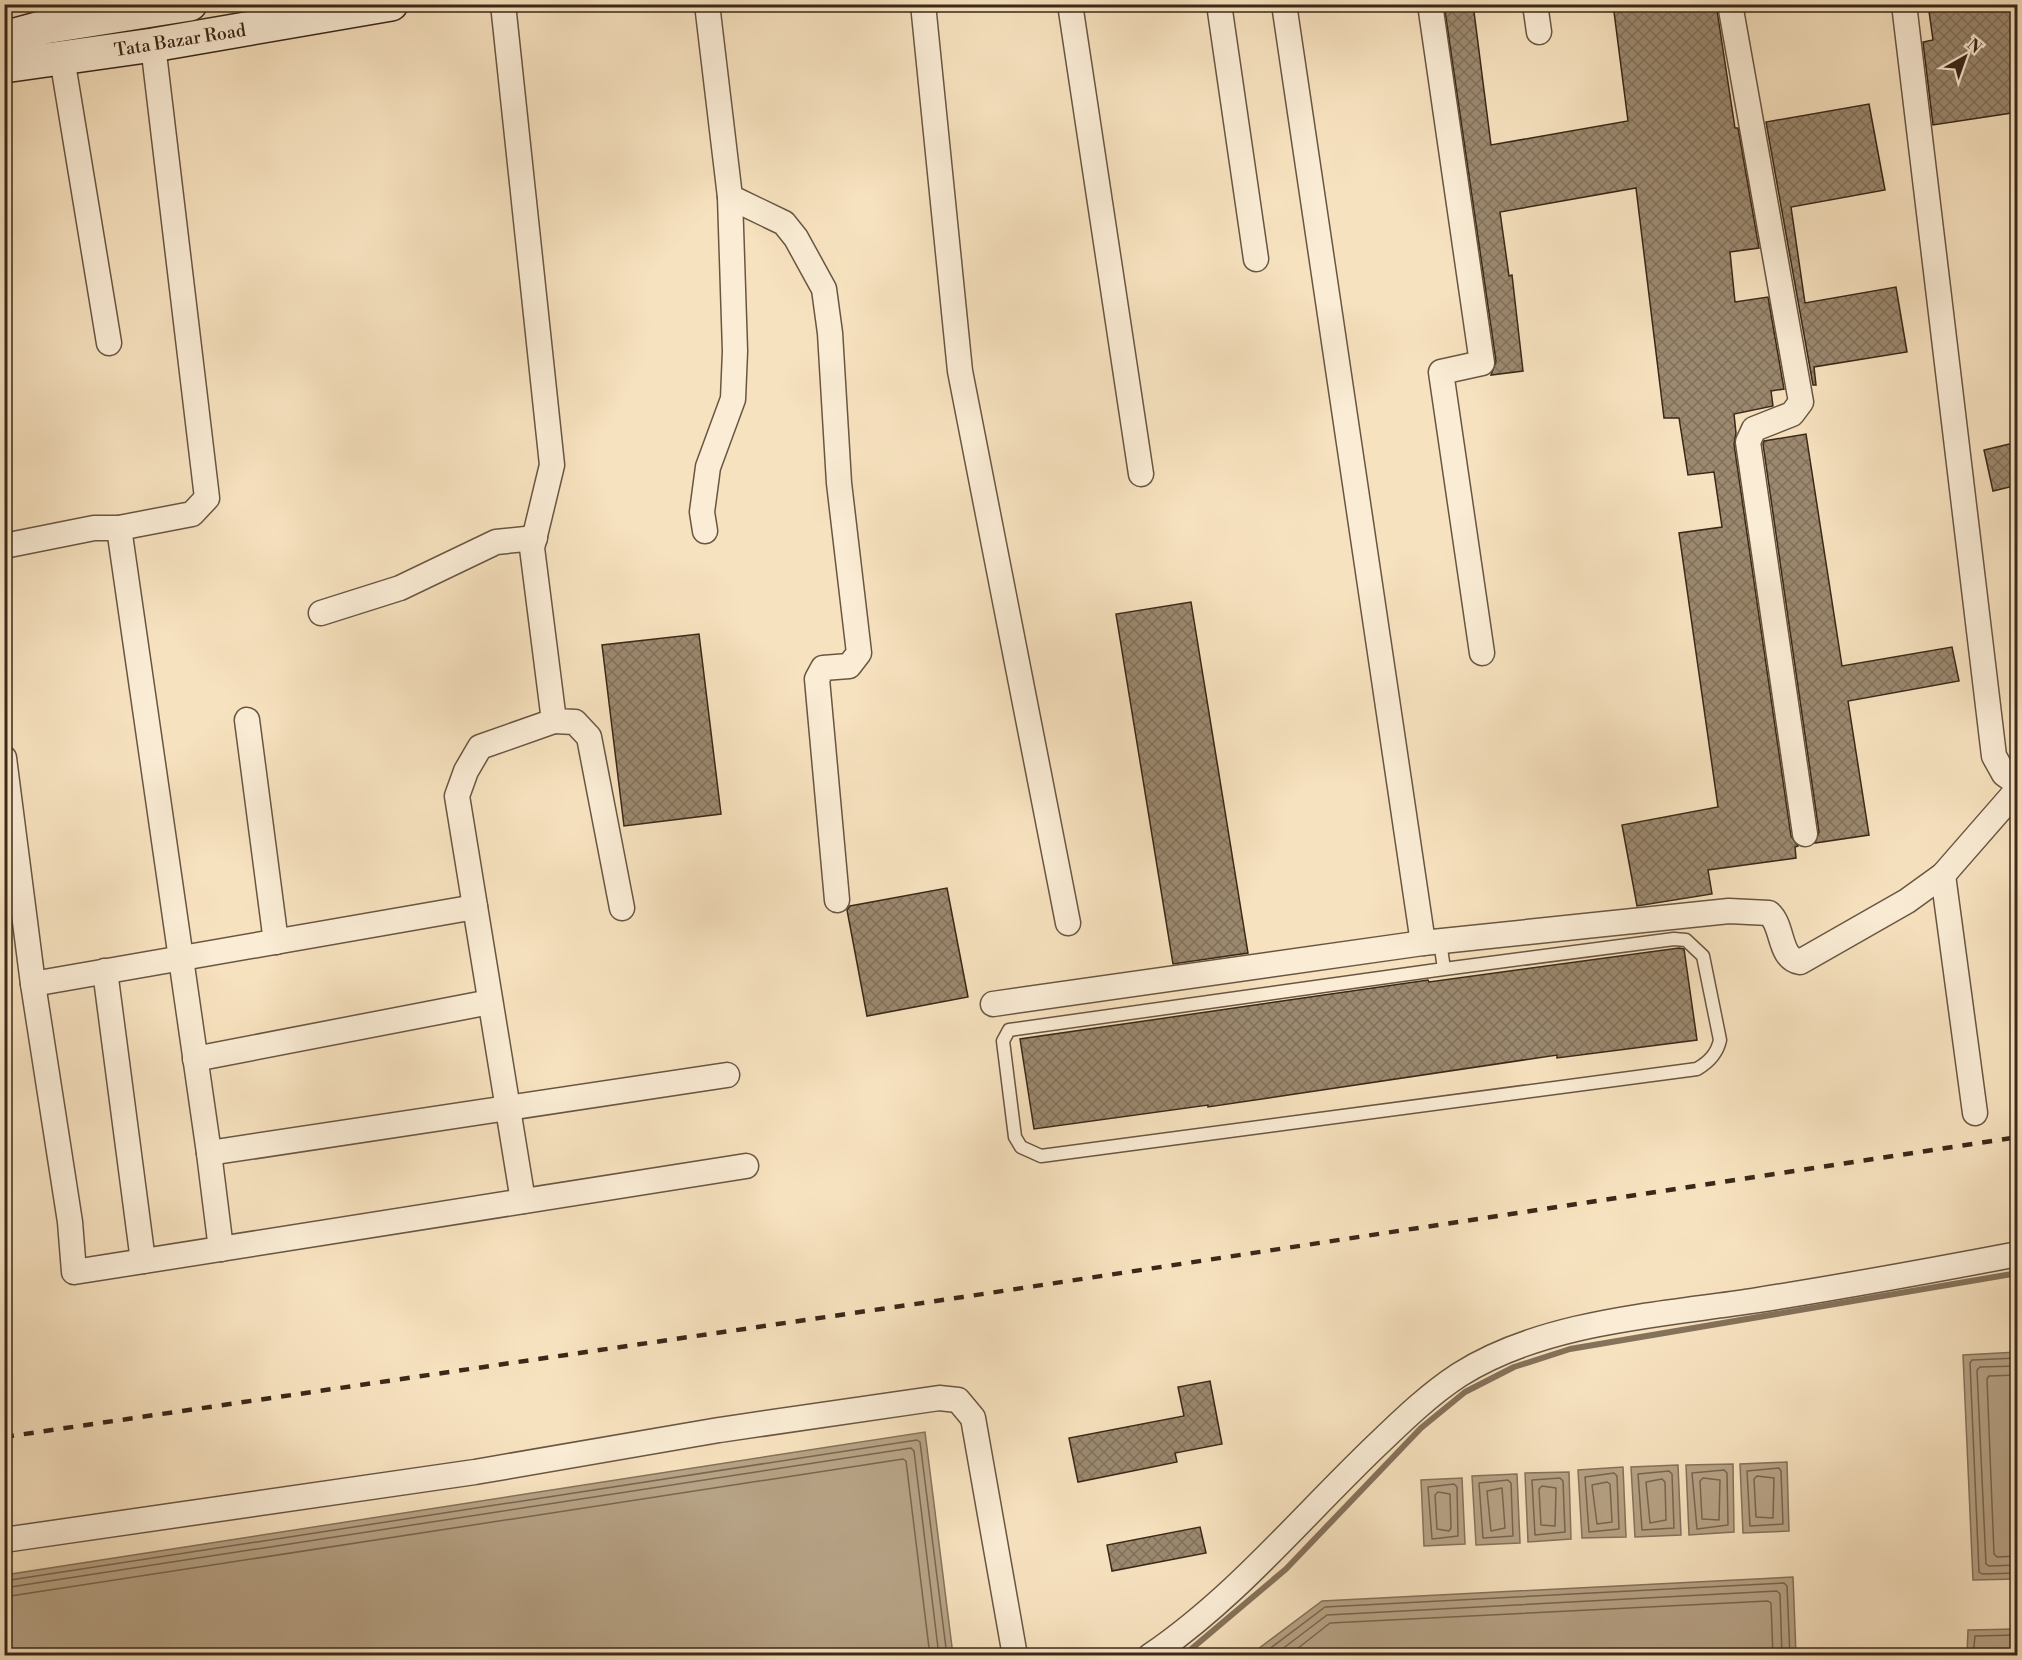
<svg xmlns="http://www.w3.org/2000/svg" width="2022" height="1660" font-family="'Libre Bodoni',serif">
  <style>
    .water { fill: #b7a386; stroke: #85725a; stroke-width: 1.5 }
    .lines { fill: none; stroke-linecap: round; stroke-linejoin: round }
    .shore { stroke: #78664f; stroke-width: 1.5 }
    .stream { stroke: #85725a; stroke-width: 6 }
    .building { fill: url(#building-cross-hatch); stroke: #3a2818; stroke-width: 1.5 }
    .lane-casing { stroke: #695642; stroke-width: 15 }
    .street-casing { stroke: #695642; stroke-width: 27 }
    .secondary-casing { stroke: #3a2818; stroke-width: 36 }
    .lane { stroke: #faecd5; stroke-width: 12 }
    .street { stroke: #faecd5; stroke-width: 24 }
    .secondary { stroke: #faecd5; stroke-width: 33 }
    .rail { stroke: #3a2818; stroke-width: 4.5; stroke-dasharray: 10 10; stroke-linecap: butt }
    .labels { text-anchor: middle; stroke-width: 5; stroke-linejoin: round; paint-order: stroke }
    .street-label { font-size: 18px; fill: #3a2818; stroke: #faecd5 }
  </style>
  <defs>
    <pattern id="building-cross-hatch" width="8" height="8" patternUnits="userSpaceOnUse" patternTransform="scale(1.5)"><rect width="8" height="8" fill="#9c896f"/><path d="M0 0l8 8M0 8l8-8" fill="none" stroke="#80705a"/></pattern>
  </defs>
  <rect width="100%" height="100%" fill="#f7e2bf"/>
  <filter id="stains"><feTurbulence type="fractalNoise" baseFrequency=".00333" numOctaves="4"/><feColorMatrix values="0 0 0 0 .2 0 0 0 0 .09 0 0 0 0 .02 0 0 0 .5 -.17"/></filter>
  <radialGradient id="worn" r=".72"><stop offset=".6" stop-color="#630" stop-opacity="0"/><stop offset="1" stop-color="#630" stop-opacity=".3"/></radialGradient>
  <g class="water">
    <polygon points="2017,1352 2017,1579 1973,1580 1963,1355"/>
    <polygon points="925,1432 953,1655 5,1655 5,1575"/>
    <polygon points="1787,1462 1789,1531 1743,1533 1740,1464"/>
    <polygon points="1733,1464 1734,1532 1689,1535 1686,1465"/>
    <polygon points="1678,1465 1681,1535 1635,1537 1631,1467"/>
    <polygon points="1623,1467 1626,1537 1582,1538 1578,1470"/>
    <polygon points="1569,1472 1571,1539 1528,1542 1525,1473"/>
    <polygon points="1517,1474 1520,1543 1476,1545 1472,1476"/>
    <polygon points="1462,1478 1465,1544 1424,1546 1421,1480"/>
    <polygon points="1793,1577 1796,1655 1250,1655 1322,1601"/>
    <polygon points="2017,1629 2017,1655 1967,1655 1968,1630"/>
  </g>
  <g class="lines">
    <g class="shore">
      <polyline points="2018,1358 1972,1360 1970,1363 1979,1572 1982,1574 2018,1573"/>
      <polyline points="2018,1366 1980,1367 1977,1370 1986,1564 1989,1566 2018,1565"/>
      <polyline points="2018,1375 1989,1376 1987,1379 1994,1554 1997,1557 2018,1556"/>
      <polygon points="1779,1468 1781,1471 1783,1524 1750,1526 1747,1471"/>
      <polygon points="1724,1470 1727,1473 1728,1525 1697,1529 1692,1473"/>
      <polygon points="1669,1471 1672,1474 1674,1528 1642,1530 1638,1474"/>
      <polygon points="1614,1473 1617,1476 1619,1529 1589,1532 1585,1477"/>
      <polygon points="1757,1476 1774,1478 1773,1518 1756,1517 1754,1479"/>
      <polygon points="1560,1478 1563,1481 1565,1532 1535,1535 1532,1480"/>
      <polygon points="1703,1478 1720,1480 1719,1520 1702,1519 1700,1481"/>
      <polygon points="1662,1479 1665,1482 1666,1520 1650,1523 1646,1482"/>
      <polygon points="1508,1480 1511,1483 1513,1536 1483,1538 1479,1483"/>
      <polygon points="1607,1482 1610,1484 1612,1522 1597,1524 1592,1485"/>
      <polygon points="1454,1484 1457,1487 1458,1536 1432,1539 1428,1487"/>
      <polygon points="1542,1486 1556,1488 1555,1526 1541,1525 1539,1489"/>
      <polygon points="1502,1488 1505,1528 1491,1531 1487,1491"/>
      <polygon points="1438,1492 1450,1494 1451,1528 1449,1531 1437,1529 1435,1495"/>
      <polyline points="4,1581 917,1440 920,1442 947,1656"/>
      <polyline points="4,1588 911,1448 914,1451 939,1656"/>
      <polyline points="4,1597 903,1459 906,1461 930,1656"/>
      <polyline points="1260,1656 1325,1607 1784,1583 1787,1586 1790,1656"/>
      <polyline points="1273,1656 1327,1615 1777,1591 1780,1594 1782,1656"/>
      <polyline points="1288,1656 1330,1623 1768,1601 1771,1603 1773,1656"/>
      <polyline points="1973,1656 1975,1636 2018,1635"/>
    </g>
    <polyline class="stream" points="1183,1656 1286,1569 1421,1428 1465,1392 1514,1367 1570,1349 2018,1273"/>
  </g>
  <g class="building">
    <polygon points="1444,4 1473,4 1491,145 1628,121 1613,4 1716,4 1735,128 1738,128 1759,248 1730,252 1735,302 1768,297 1784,389 1771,391 1773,406 1734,414 1736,433 1734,444 1791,836 1798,846 1795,847 1796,858 1708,870 1712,894 1637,906 1622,825 1718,807 1679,533 1722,527 1714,472 1688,475 1679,418 1664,418 1636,188 1500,212 1509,276 1512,275 1523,371 1491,375 1496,361"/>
    <polygon points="1928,4 2018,4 2018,112 1933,125 1923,42 1933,40"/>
    <polygon points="1869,104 1885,190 1791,207 1805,303 1896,287 1907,352 1814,367 1816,385 1813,385 1766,122"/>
    <polygon points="1806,434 1842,666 1952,647 1959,681 1848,701 1869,835 1815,843 1819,832 1763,444 1764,441"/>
    <polygon points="2018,442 2018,485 1993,491 1984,450"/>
    <polygon points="1191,602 1248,953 1173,964 1116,614"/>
    <polygon points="699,634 721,814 624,826 602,645"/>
    <polygon points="947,888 968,997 867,1016 847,910 850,906"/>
    <polygon points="1679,948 1684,949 1697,1040 1557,1058 1557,1055 1208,1107 1208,1105 1034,1129 1020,1039 1428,980 1429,982"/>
    <polygon points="1210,1381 1222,1444 1175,1453 1177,1462 1078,1482 1069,1438 1184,1416 1178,1387"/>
    <polygon points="1200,1527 1206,1553 1112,1571 1107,1545"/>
  </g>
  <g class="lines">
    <defs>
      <path id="lane" d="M1440,941L1444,969L1009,1030L1003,1041L1015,1137L1021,1147L1041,1156L1697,1069C1709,1062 1717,1054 1720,1040L1703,956L1686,940L1674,939L1444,969"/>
      <g id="street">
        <polyline points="503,4 552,465 532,548 554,721 575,722 589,737 622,908"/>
        <polyline points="707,4 730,197 784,223 796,238 824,289 830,333 839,483 859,653 849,666 823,668 817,679 837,900"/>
        <polyline points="923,4 960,371 1068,923"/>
        <polyline points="1070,4 1141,474"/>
        <polyline points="1219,4 1256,259"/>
        <polyline points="1284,4 1423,943"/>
        <polyline points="1430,4 1482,363 1441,372 1482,653"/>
        <polyline points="1535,4 1539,32"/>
        <polyline points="1730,4 1801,402 1792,414 1754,429 1748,442 1805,834"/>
        <polyline points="1904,4 1994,756 2004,774 2018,784"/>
        <polyline points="62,58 109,343"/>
        <polyline points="119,528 209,1153 727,1075"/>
        <polyline points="705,531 702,512 708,467 733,399 735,351 730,197"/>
        <polyline points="4,546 94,528 119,528 192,514 207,498 153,45"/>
        <polyline points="321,613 400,588 496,542 535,538"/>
        <polyline points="247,720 276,942"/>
        <polyline points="4,758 33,984 70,1222 74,1272 746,1166"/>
        <polyline points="1943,875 1975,1113"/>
        <polyline points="105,971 143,1261"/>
        <polyline points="33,984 475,907"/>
        <path d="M993,1004L1423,943L1729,911L1769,913C1784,926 1778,958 1800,962L1907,901L1943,875L2018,789"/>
        <polyline points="195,1059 490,1002"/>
        <polyline points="209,1153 221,1249"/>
        <polyline points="523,1201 457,796 466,771 480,747 554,721"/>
        <polyline points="4,1540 475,1472 719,1430 939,1398 958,1400 973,1418 1015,1656"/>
        <path d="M1150,1656C1237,1597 1304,1514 1380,1442C1405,1418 1430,1394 1459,1375C1542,1322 1658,1315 1752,1301C1841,1287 1929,1271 2018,1254"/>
      </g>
      <g id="secondary">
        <polyline points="4,38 45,27 190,4"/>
        <polyline points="4,66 153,45 391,4"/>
      </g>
    </defs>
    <use href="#lane" class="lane-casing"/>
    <use href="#street" class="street-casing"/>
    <use href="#secondary" class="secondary-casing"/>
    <use href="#lane" class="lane"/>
    <use href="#street" class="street"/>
    <use href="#secondary" class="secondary"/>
    <polyline class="rail" points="4,1437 963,1297 2018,1137"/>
  </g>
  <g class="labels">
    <g class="street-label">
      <text transform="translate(180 40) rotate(-9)" y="6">Tata Bazar Road</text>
    </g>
  </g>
  <rect width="2022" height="1660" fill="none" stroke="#f7e2bf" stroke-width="24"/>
  <rect x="6" y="6" width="2010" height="1648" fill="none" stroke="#3a2818" stroke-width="3"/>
  <rect x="12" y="12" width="1998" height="1636" fill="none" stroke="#3a2818" stroke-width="1.5"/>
  <g transform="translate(1965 57) rotate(40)" stroke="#faecd5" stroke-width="4.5" paint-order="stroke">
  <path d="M0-4.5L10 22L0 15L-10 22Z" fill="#3a2818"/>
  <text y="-9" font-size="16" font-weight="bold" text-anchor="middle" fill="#3a2818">N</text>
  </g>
  <rect width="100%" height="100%" filter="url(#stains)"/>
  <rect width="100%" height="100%" fill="url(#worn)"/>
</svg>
